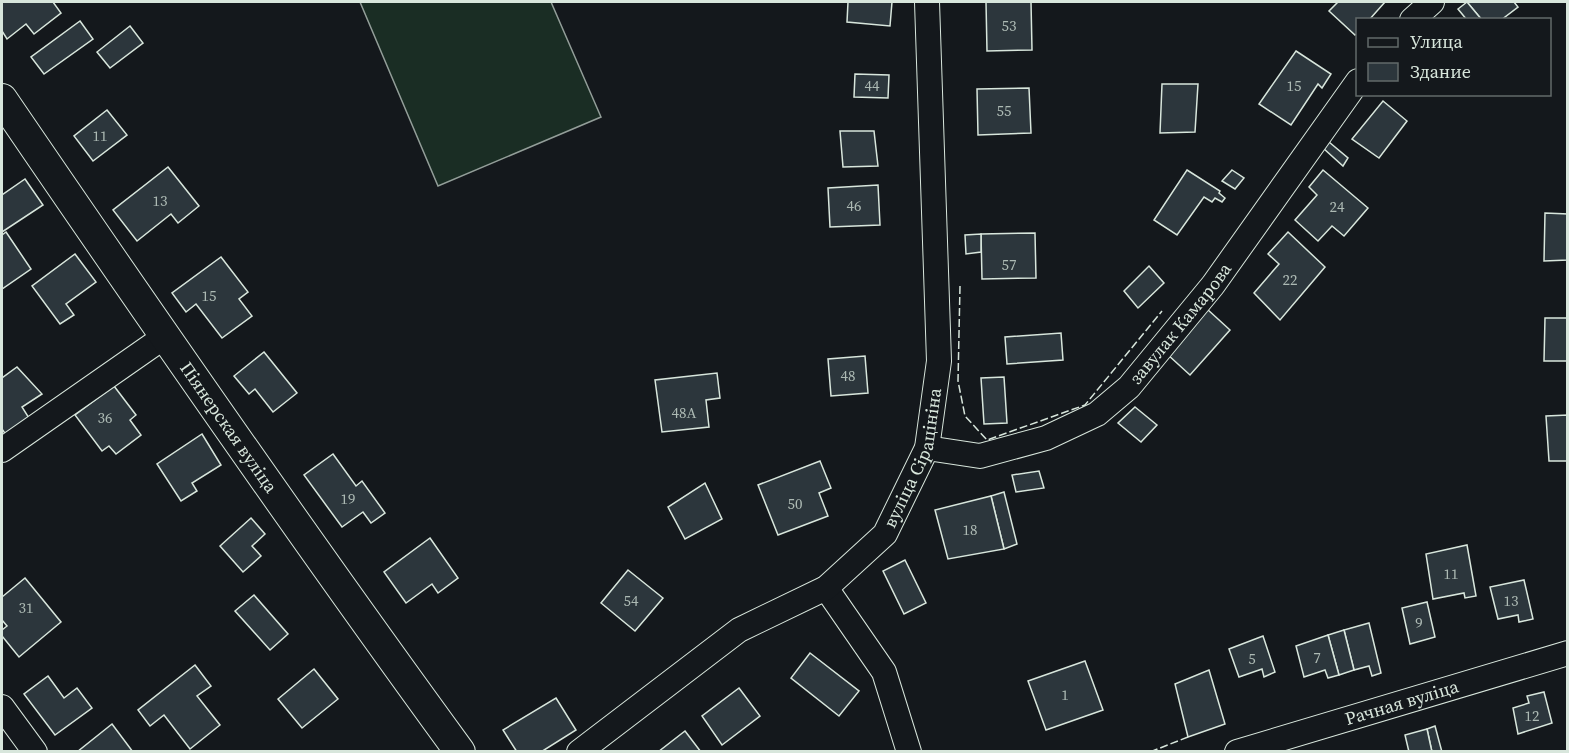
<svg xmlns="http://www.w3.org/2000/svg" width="1569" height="753" font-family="'Source Serif 4',serif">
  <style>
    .grass { fill: #1a2d24; stroke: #939e99; stroke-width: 1.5 }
    .building { fill: #2c363c; stroke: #d8e6dc; stroke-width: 1.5 }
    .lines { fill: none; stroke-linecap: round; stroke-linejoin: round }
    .minor-casing { stroke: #d8e6dc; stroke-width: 26 }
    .tertiary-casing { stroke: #d8e6dc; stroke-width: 32 }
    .minor { stroke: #14181c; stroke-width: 24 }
    .tertiary { stroke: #14181c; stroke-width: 30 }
    .fence { stroke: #d8e6dc; stroke-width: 1.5; stroke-dasharray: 8 3; stroke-linecap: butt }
    .labels { text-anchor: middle; stroke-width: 4.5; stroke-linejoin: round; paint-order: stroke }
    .number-label { font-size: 15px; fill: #adbab4 }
    .street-label { font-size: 18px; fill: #d8e6dc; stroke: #14181c }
  </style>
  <rect width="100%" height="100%" fill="#14181c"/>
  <polygon class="grass" points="360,2 551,2 601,117 438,186"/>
  <g class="building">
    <polygon points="2,2 53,2 61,13 34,34 26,24 7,39 2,31"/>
    <polygon points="848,2 892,2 890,26 847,22"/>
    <polygon points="986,2 1031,2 1032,50 987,51"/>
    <polygon points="1338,2 1385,2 1369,20 1358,20 1358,33 1355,35 1329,11"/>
    <polygon points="1467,2 1514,2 1518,7 1501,20 1482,20"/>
    <polygon points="1467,2 1482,20 1467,20 1458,9"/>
    <polygon points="80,21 93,39 44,74 31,57"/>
    <polygon points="130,26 143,43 110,68 97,52"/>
    <polygon points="1296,51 1331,74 1322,88 1318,84 1291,125 1259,104"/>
    <polygon points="855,74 889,75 888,98 854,97"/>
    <polygon points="1162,84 1198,84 1195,132 1160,133"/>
    <polygon points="1029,88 1031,133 978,135 977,89"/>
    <polygon points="1383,101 1407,121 1379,158 1352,139"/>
    <polygon points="107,110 127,135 93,161 74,136"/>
    <polygon points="840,131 874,131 878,166 843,167"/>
    <polygon points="1329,142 1348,158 1343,166 1323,148"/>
    <polygon points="168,167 199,206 178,223 171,214 137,241 113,210"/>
    <polygon points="1187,170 1220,191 1219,193 1225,198 1222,202 1215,198 1212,202 1204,197 1177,235 1154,220"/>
    <polygon points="1232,170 1244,178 1235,189 1222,181"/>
    <polygon points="1323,170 1368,208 1344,236 1332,226 1318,241 1295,220 1317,195 1309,187"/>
    <polygon points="25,179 43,205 2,232 2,195"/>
    <polygon points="878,185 880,225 830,227 828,188"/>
    <polygon points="1545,213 1568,214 1568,260 1544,261"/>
    <polygon points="6,232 31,269 2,289 2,235"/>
    <polygon points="1288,232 1325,267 1280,320 1254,293 1279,264 1268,254"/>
    <polygon points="1035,233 1036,278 982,279 981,234"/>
    <polygon points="981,234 981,252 966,254 965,235"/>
    <polygon points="75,254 96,282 66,304 74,315 60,324 32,286"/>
    <polygon points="221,257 248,292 239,299 252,316 222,338 196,304 186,312 172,293"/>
    <polygon points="1149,266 1164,283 1138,308 1124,291"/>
    <polygon points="1207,309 1230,330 1190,375 1167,354"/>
    <polygon points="1545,318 1568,318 1568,361 1544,361"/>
    <polygon points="1061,333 1063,360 1007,364 1005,337"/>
    <polygon points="264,352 297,393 273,412 255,389 249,394 234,376"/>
    <polygon points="865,356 868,393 831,396 828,359"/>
    <polygon points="17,367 42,394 22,407 29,418 6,435 2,429 2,378"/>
    <polygon points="717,373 720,398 706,400 709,427 662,432 655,380"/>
    <polygon points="1004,377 1007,423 984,424 981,378"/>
    <polygon points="114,386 136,415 130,420 141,435 116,454 109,446 102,451 75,415"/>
    <polygon points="1135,407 1157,425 1141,442 1118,423"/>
    <polygon points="1568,415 1568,461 1549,461 1546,416"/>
    <polygon points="202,434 221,465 192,483 197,491 181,501 157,464"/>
    <polygon points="333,454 356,486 362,481 385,513 371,523 363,512 342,527 304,475"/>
    <polygon points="820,461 831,488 819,493 828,516 778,535 758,485"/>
    <polygon points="1039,471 1044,488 1016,492 1012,475"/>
    <polygon points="705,483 722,519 685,539 668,507"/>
    <polygon points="1004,492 1017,544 1004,549 991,496"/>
    <polygon points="991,496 1004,549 948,559 935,510"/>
    <polygon points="251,518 265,534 252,546 261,556 243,572 220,546"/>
    <polygon points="430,538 458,578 438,593 432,584 406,603 384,572"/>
    <polygon points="1467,545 1476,596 1465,598 1464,593 1433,599 1426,554"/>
    <polygon points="905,560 926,603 904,614 883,571"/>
    <polygon points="628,570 663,598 635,631 601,603"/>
    <polygon points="25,578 61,622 19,657 2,636 2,630 7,626 2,620 2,597"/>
    <polygon points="1524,580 1533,619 1519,622 1518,615 1498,619 1490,587"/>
    <polygon points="254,595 288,634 270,650 235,611"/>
    <polygon points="1427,602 1435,637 1410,644 1402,608"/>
    <polygon points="1369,623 1381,673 1372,676 1369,666 1354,670 1344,630"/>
    <polygon points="1344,630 1354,670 1339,675 1328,635"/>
    <polygon points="1328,635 1339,675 1328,678 1325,670 1304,677 1296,646"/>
    <polygon points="1263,636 1275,672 1264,677 1262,669 1239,677 1229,649"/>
    <polygon points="810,653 859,691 839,716 791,678"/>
    <polygon points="1085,661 1103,710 1046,730 1028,681"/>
    <polygon points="195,665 211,686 197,696 220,725 190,749 164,715 150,726 138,710"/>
    <polygon points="314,669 338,699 302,728 278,699"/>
    <polygon points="1209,670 1225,724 1188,737 1175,684"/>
    <polygon points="48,676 64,698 77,688 92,708 55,735 24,694"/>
    <polygon points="739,688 760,716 722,745 702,716"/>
    <polygon points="1544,692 1552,723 1518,734 1513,708 1529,703 1527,696"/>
    <polygon points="556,698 576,730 541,752 517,752 503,730"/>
    <polygon points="112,724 133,752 77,752"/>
    <polygon points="1435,726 1442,752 1432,752 1427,729"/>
    <polygon points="1427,729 1432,752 1409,752 1405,735"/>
    <polygon points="685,731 701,752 658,752"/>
  </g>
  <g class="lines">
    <defs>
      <g id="minor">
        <polyline points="1412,20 1432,2"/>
        <path id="s1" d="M927,448L980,456L1046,438L1097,414L1129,387L1213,285L1358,81"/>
        <polyline points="2,450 164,337"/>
        <polyline points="826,588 884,672 909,752"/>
        <polyline points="2,707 35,752"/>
        <path id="s2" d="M579,752L739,630L826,588L885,534L927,448L939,361L927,2"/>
        <path id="s3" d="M1237,752L1568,653"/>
      </g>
      <g id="tertiary">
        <path id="s4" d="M2,99C152,319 303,537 460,752"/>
      </g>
    </defs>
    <use href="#minor" class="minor-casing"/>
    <use href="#tertiary" class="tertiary-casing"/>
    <use href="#minor" class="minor"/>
    <use href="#tertiary" class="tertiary"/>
    <g class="fence">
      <polyline points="960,286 958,381 965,416 987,440 1085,405 1162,311"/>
      <polyline points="1150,752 1188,737"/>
    </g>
  </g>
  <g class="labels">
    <g class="number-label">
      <text x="1009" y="31">53</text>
      <text x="872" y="91">44</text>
      <text x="1294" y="91">15</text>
      <text x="1004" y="116">55</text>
      <text x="100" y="141">11</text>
      <text x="160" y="206">13</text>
      <text x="854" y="211">46</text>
      <text x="1337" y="212">24</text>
      <text x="1009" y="270">57</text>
      <text x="1290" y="285">22</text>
      <text x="209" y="301">15</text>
      <text x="848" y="381">48</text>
      <text x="684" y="418">48А</text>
      <text x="105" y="423">36</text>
      <text x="348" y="504">19</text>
      <text x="795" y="509">50</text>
      <text x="970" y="535">18</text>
      <text x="1451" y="579">11</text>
      <text x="631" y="606">54</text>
      <text x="1511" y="606">13</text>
      <text x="26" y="613">31</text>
      <text x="1419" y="628">9</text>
      <text x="1317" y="663">7</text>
      <text x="1252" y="664">5</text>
      <text x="1065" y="700">1</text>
      <text x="1532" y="721">12</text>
    </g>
    <g class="street-label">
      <text dy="6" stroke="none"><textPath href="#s1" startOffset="302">завулак Камарова</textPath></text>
      <text dy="6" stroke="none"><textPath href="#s4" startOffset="399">Піянерская вуліца</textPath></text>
      <text dy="6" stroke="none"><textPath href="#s2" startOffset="460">вуліца Сірацініна</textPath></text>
      <text dy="6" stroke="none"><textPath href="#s3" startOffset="172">Рачная вуліца</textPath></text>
    </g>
  </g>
  <rect width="1569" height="753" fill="none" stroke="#d8e6dc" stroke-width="6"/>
  <rect x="1356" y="18" width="195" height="78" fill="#14181c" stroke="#626a69" stroke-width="1.5"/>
  <rect x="1368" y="38" width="30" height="9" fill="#14181c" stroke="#626a69" stroke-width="1.5"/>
  <text x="1410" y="48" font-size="18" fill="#d8e6dc">Улица</text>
  <rect x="1368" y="63" width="30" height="18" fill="#2c363c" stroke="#626a69" stroke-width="1.5"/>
  <text x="1410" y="78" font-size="18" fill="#d8e6dc">Здание</text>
</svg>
